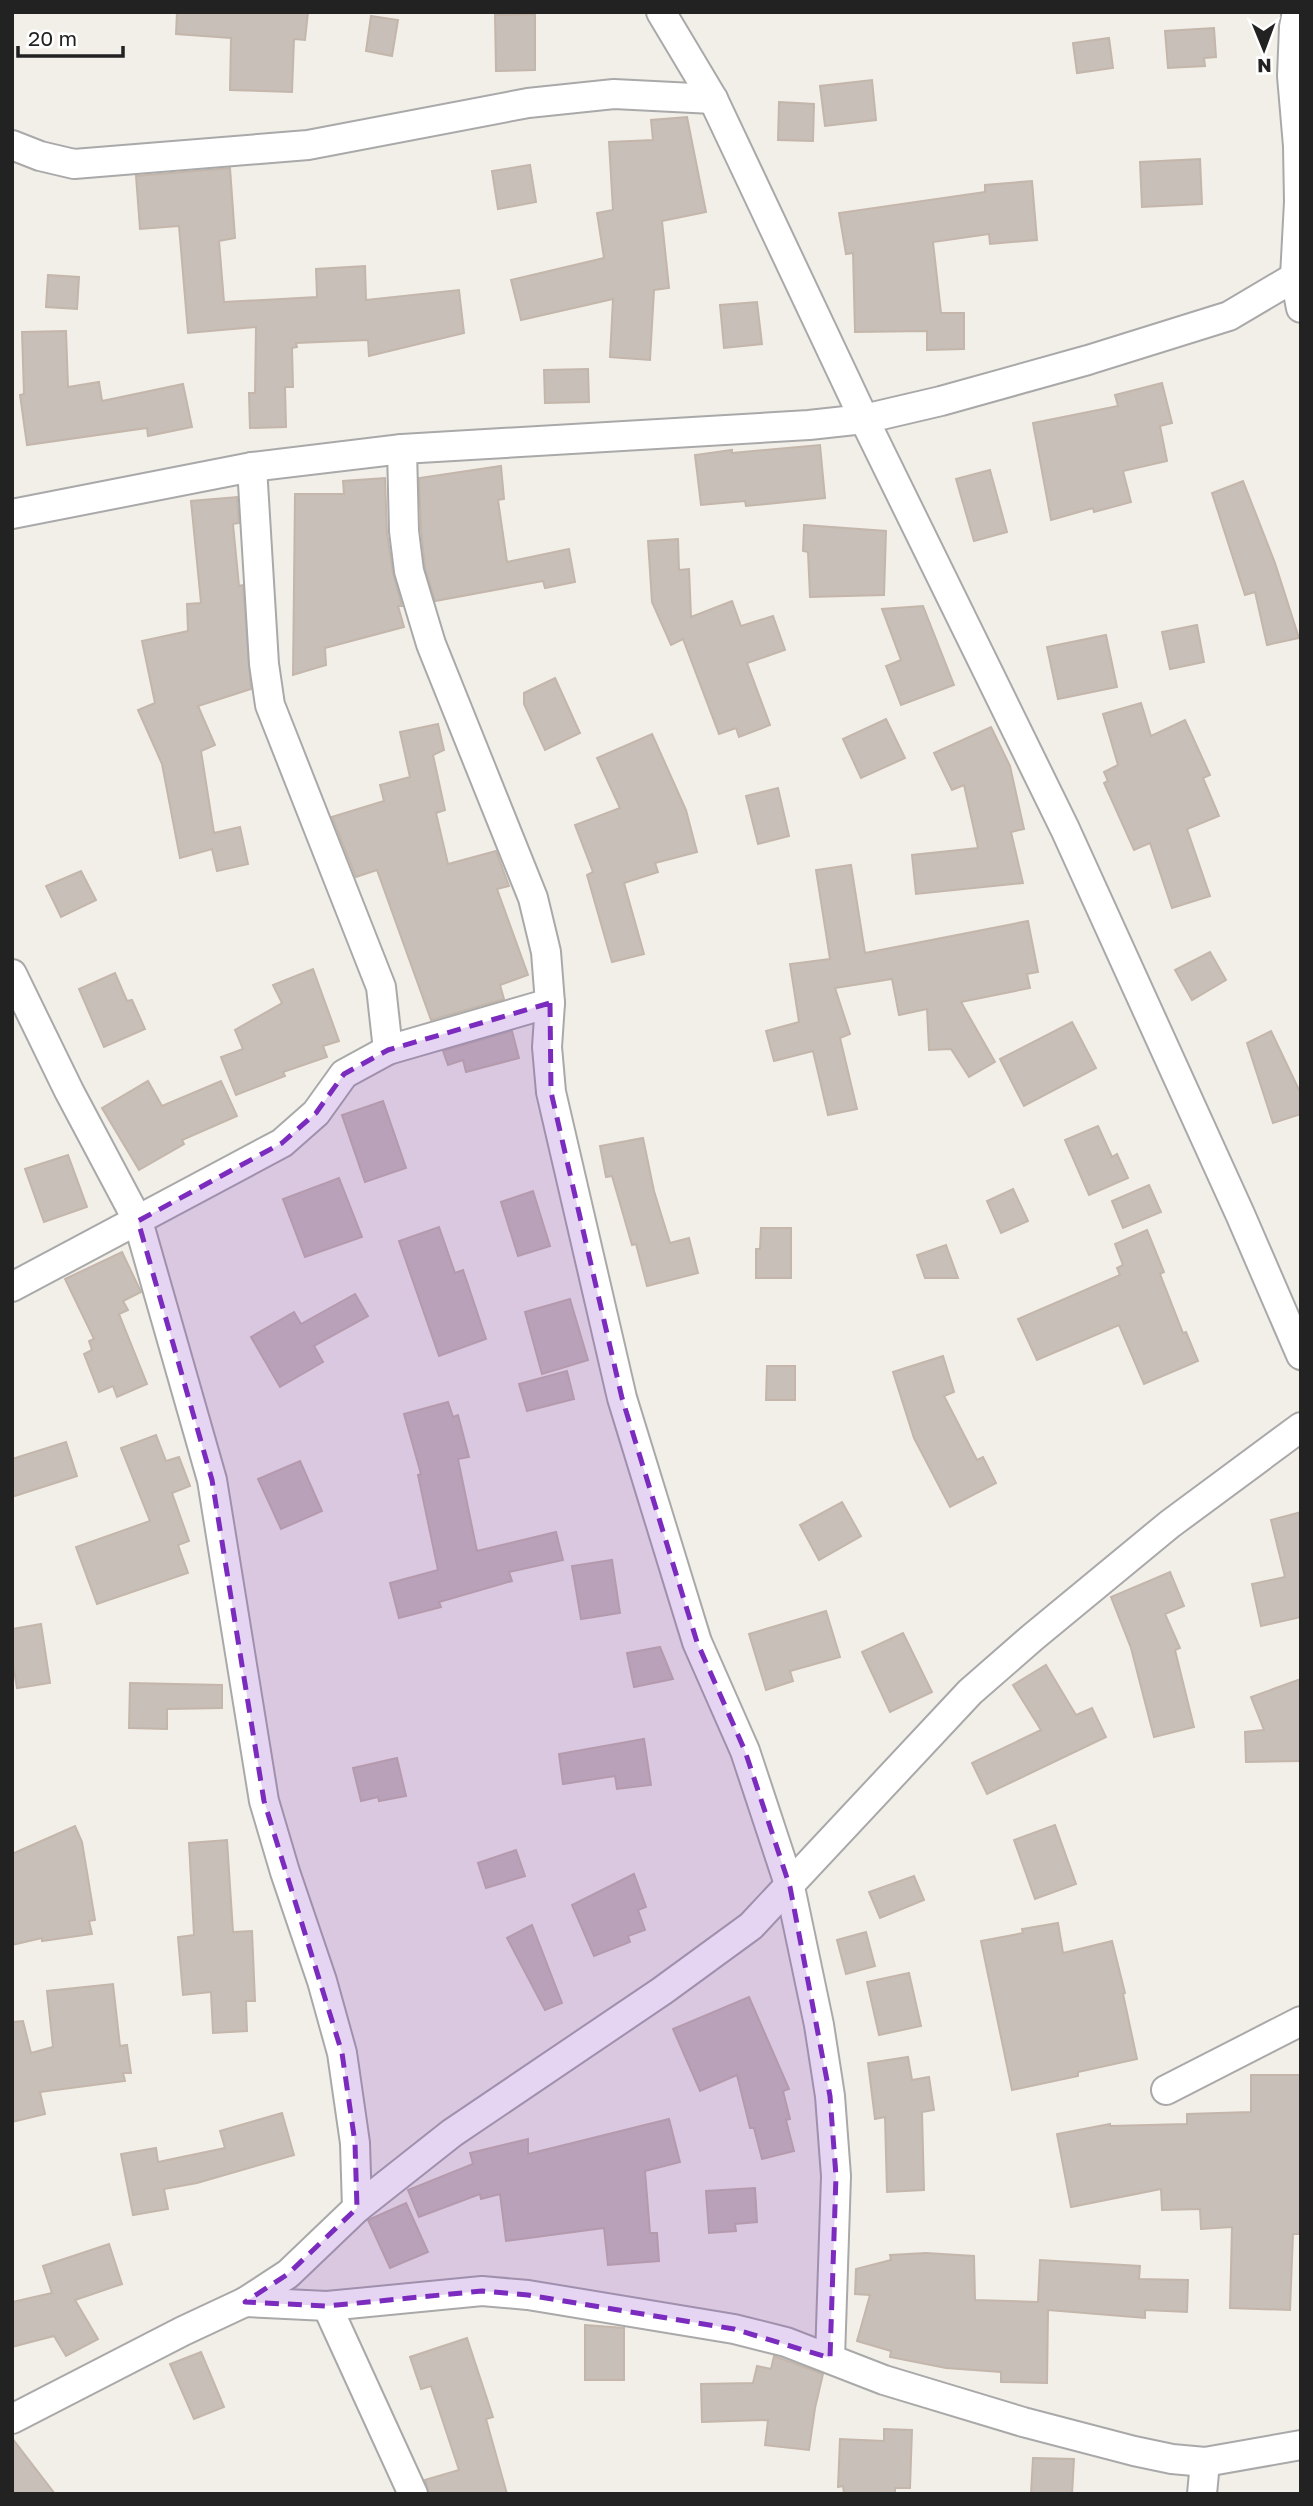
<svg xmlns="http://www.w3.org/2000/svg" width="1313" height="2506" font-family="'Golos Text',sans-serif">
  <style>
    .building { fill: #c7bfb8; stroke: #c4b6ab; stroke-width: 2 }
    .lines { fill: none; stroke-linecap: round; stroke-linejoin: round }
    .street-casing { stroke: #a9a9a9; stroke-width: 32 }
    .street { stroke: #fff; stroke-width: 28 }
    .marked { fill: #7b2cbf; fill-opacity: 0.2; stroke: #7b2cbf; stroke-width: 5; stroke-dasharray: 14 9; stroke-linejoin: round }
  </style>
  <rect width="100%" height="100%" fill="#f2efe9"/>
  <g class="building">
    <polygon points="177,12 308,12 305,40 294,39 292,92 230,90 231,38 176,34"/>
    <polygon points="535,14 535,70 496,71 495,15"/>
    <polygon points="371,16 398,20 392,56 366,51"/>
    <polygon points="1214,28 1216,57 1204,58 1205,66 1168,68 1165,31"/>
    <polygon points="1109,38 1113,68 1077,73 1073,43"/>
    <polygon points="872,80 876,120 825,126 820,86"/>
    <polygon points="779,102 814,104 813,141 778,140"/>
    <polygon points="687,117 706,212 662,221 669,288 654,290 650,360 610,357 613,299 521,320 511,280 604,258 597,213 613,210 609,142 653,140 651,120"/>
    <polygon points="1200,159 1202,204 1142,207 1140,162"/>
    <polygon points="530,165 536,202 498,209 492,171"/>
    <polygon points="230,168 235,238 219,241 224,302 317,297 316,269 365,266 366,300 459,290 464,333 369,356 368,340 296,343 297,347 292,348 293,387 285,387 286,427 250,428 249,393 255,393 256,327 188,333 179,226 140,229 136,176"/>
    <polygon points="1032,181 1037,240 990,244 989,234 933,242 941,313 964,313 964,349 927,350 927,331 855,332 853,253 846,254 839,213 985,192 985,185"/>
    <polygon points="48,275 79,277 77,309 46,307"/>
    <polygon points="757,302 762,344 724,348 720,305"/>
    <polygon points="66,331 68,387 99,382 102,401 183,384 192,427 148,436 147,428 27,445 20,395 24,394 22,332"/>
    <polygon points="588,369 589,402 545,403 544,370"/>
    <polygon points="1162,383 1172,423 1160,426 1167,461 1123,471 1131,502 1094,512 1093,508 1051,520 1033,423 1118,406 1115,395"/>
    <polygon points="820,445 825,498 746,506 745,501 701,505 695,455 732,450 732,453"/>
    <polygon points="501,466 504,499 498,500 507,562 569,549 575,582 545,588 543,581 435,601 425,568 421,530 419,478"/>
    <polygon points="990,470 1007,532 974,541 956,479"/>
    <polygon points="385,478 387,533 393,573 402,606 398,606 404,627 325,648 326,665 293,675 295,494 344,494 343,481"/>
    <polygon points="1243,481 1275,563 1299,638 1267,645 1255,592 1245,595 1212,493"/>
    <polygon points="237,497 239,523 233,524 239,586 243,585 251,689 198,706 215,745 201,751 214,833 240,827 248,864 217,871 212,849 180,858 162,764 138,710 155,703 142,641 188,631 187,604 201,603 191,501"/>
    <polygon points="804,525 886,531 884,595 810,597 808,552 803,551"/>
    <polygon points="678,539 679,570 689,569 691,617 732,601 741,626 773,616 785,650 747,663 770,725 739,737 736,728 719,734 683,639 671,645 652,602 648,541"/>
    <polygon points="923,606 954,685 901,705 886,666 901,660 882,609"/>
    <polygon points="1197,625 1204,662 1170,669 1162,632"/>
    <polygon points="1106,635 1117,687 1058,699 1047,647"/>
    <polygon points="555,678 580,733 545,750 524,704 524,693"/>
    <polygon points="1141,703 1151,736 1185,720 1210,775 1203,778 1219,816 1187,829 1210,896 1172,908 1150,843 1134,850 1104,783 1108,781 1104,772 1118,765 1103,714"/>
    <polygon points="886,719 905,758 861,778 843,739"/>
    <polygon points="438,724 444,750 433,755 445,810 436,813 448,864 496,851 509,886 497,889 528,975 500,985 504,999 431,1020 377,870 356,877 332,817 384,801 380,785 410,777 400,732"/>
    <polygon points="991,727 1010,766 1024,829 1011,832 1023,883 916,894 912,855 978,848 964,785 952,790 934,753"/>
    <polygon points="652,734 686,810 697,852 655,863 658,872 624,883 644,954 612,962 587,875 593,872 575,825 620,808 597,758"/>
    <polygon points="778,788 789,836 758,844 746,796"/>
    <polygon points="851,865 865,953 1028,921 1038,972 1027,974 1030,988 961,1002 995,1062 969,1077 951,1049 929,1050 927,1009 899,1015 892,979 835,988 850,1034 840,1038 857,1109 828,1115 813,1051 774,1061 766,1031 799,1022 790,964 830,959 816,870"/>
    <polygon points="81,871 96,900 61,917 46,886"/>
    <polygon points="1210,952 1226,980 1192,1000 1175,970"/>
    <polygon points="313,969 339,1041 323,1046 327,1057 283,1072 285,1076 236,1095 221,1057 243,1049 235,1030 282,1003 273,985"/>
    <polygon points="115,973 127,1001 132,1000 145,1029 104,1047 79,989"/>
    <polygon points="1072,1022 1096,1068 1024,1106 1000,1059"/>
    <polygon points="512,1031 519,1058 466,1072 463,1060 448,1065 443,1051"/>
    <polygon points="1271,1031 1301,1094 1301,1114 1273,1123 1247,1043"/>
    <polygon points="148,1081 162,1106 221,1081 237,1116 182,1140 184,1144 139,1170 102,1108"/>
    <polygon points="383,1101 406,1168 365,1182 342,1115"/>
    <polygon points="1098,1126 1112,1157 1117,1154 1128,1178 1089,1195 1065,1140"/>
    <polygon points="643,1138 654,1191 670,1243 689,1238 698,1273 647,1286 636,1244 632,1245 612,1176 606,1177 600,1146"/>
    <polygon points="68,1155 87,1207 44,1222 25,1169"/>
    <polygon points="339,1178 362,1237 305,1257 283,1199"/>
    <polygon points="1149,1185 1161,1212 1123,1228 1112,1201"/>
    <polygon points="1013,1189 1028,1221 1001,1233 987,1201"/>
    <polygon points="533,1191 550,1246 518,1256 501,1202"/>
    <polygon points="439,1227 455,1273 463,1270 486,1339 439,1356 399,1241"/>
    <polygon points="761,1228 791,1228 791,1278 756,1278 756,1249 760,1249"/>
    <polygon points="1147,1230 1164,1272 1160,1274 1183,1333 1186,1332 1198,1361 1144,1384 1119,1325 1037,1360 1018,1319 1120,1275 1117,1268 1123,1265 1115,1244"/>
    <polygon points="946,1245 958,1278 925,1278 917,1255"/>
    <polygon points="122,1252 141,1292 123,1301 128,1310 119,1314 147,1384 117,1397 113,1386 99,1392 84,1354 92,1350 89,1341 94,1339 65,1279"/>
    <polygon points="355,1294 368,1316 314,1346 323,1362 280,1387 251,1337 294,1312 301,1324"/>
    <polygon points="570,1299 588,1360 542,1374 525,1312"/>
    <polygon points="943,1356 954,1392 944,1396 977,1460 983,1457 996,1483 950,1507 914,1438 893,1372"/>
    <polygon points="767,1366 795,1366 795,1400 766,1400"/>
    <polygon points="567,1371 574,1399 527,1411 519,1384"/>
    <polygon points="448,1402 453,1417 458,1415 469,1457 458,1459 477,1551 556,1532 563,1560 509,1572 512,1581 439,1602 441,1607 399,1618 390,1583 438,1570 418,1475 421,1474 404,1414"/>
    <polygon points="156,1435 166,1461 179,1457 190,1486 172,1493 189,1541 178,1545 188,1573 97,1604 76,1547 150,1521 121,1448"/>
    <polygon points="66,1442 77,1476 12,1497 12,1459"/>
    <polygon points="300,1461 322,1511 281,1529 258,1479"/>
    <polygon points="842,1502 861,1536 819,1560 800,1525"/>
    <polygon points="1301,1512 1301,1617 1261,1626 1252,1584 1285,1577 1271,1520"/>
    <polygon points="612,1560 620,1613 581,1619 572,1566"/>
    <polygon points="1170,1572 1184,1606 1165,1614 1180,1648 1175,1650 1194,1727 1154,1737 1131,1648 1111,1597"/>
    <polygon points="826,1611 840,1657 790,1671 793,1681 766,1690 749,1634"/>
    <polygon points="41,1624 50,1683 17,1688 12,1659 12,1629"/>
    <polygon points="903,1633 932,1692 890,1712 862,1652"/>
    <polygon points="660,1647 673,1679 634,1687 627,1653"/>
    <polygon points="1046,1665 1076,1715 1092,1708 1106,1737 987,1794 972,1763 1041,1730 1013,1685"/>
    <polygon points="1301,1679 1301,1761 1246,1762 1245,1732 1264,1730 1251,1697"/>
    <polygon points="130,1683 222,1685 222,1708 167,1709 167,1729 129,1728"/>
    <polygon points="644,1739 651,1785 617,1789 615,1776 563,1784 559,1754"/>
    <polygon points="397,1758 406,1796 379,1801 378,1797 361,1801 353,1768"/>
    <polygon points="1055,1825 1076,1884 1035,1899 1014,1840"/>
    <polygon points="75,1826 82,1842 95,1920 89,1921 92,1934 42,1941 42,1938 12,1945 12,1854"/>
    <polygon points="227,1840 233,1932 252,1931 255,2001 246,2001 247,2031 213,2033 211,1992 183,1995 178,1937 194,1935 189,1843"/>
    <polygon points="516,1850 525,1876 486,1888 478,1863"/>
    <polygon points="634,1874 646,1907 638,1910 645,1930 628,1936 630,1942 594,1956 572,1905"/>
    <polygon points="914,1876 924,1900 880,1918 869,1892"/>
    <polygon points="1058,1923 1063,1953 1112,1941 1125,1993 1123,1994 1137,2059 1078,2072 1078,2076 1012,2090 981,1941 1023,1933 1022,1929"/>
    <polygon points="532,1925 562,2003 545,2010 507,1938"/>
    <polygon points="866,1932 875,1966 846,1974 837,1940"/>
    <polygon points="909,1973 921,2026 879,2035 867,1982"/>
    <polygon points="113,1984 120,2046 127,2045 131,2073 123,2073 125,2081 40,2092 45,2114 12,2122 12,2022 23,2021 31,2053 53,2047 47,1991"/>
    <polygon points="749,1997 789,2089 783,2091 790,2119 786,2120 794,2151 762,2159 754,2128 750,2128 737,2075 700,2091 673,2029"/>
    <polygon points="908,2057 912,2080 929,2077 934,2110 922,2112 924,2190 887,2192 885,2117 875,2119 868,2063"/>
    <polygon points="1251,2075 1301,2075 1301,2234 1293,2234 1290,2310 1230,2308 1232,2227 1201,2229 1200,2209 1162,2210 1161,2189 1071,2207 1057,2134 1110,2124 1110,2126 1187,2124 1187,2114 1251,2112"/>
    <polygon points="282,2113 294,2155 197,2183 164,2189 168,2209 133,2215 121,2154 156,2148 158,2162 225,2148 220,2131"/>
    <polygon points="669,2119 680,2162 645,2171 650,2233 657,2233 659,2261 608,2265 604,2228 506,2241 500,2194 481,2199 480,2194 419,2217 408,2190 473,2164 470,2153 528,2139 528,2154"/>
    <polygon points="755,2188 757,2222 735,2224 736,2231 709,2233 706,2191"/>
    <polygon points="406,2203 428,2252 390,2268 368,2220"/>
    <polygon points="109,2244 122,2284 75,2300 98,2339 66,2356 54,2336 12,2347 12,2302 52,2293 43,2266"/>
    <polygon points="926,2253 974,2256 975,2300 1038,2302 1040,2260 1140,2266 1139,2279 1188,2280 1187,2312 1145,2310 1145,2318 1048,2310 1047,2383 1001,2382 1001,2372 946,2368 890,2357 891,2351 857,2341 870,2295 855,2294 856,2269 891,2260 890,2255"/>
    <polygon points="585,2325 624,2328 624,2380 585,2380"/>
    <polygon points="467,2338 493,2417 486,2419 507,2494 429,2494 425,2480 459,2470 431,2386 421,2389 410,2357"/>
    <polygon points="201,2352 224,2407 194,2419 170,2364"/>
    <polygon points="774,2356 823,2374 815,2408 809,2450 765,2445 768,2420 702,2422 701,2384 753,2383 757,2366 771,2369"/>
    <polygon points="884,2429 912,2430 910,2488 895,2488 895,2494 844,2494 843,2486 838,2487 840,2439 884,2441"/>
    <polygon points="12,2438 55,2494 12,2494"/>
    <polygon points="1033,2458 1074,2459 1072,2494 1031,2494"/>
  </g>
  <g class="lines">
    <defs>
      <g id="street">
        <polyline points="661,12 713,99 864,419 1065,829 1240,1214 1301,1355"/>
        <polyline points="1297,12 1294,27 1292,76 1298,146 1299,202 1295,277 1301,308"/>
        <polyline points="12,145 40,156 74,164 308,145 528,103 614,94 713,99"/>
        <polyline points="402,449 404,531 409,571 431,644 533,898 546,952 550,1003 547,1047 551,1092 622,1398 697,1642 745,1751 790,1887 819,2025 830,2096 836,2176 830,2358"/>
        <polyline points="252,467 264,664 270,705 381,987 388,1050"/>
        <polyline points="12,514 252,467 402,449 809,425 864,419 941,401 1088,360 1229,316 1295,277"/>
        <polyline points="12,974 69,1091 138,1221 212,1480 264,1801 285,1872 322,1981 342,2053 355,2143 357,2208"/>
        <polyline points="12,1287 282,1143 316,1113 344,1074 388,1050 550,1003"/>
        <polyline points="1166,2090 1301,2021"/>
        <polyline points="245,2302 327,2306 482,2291 528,2295 734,2329 786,2342 884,2380 1023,2422 1134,2451 1172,2459 1205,2462 1301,2445"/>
        <polyline points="327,2306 413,2494"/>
        <polyline points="12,2419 183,2331 245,2302 288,2274 357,2208 452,2133 662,1991 751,1926 970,1692 1033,1637 1170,1524 1301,1427"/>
        <polyline points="1202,2494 1205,2462"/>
      </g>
    </defs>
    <use href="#street" class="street-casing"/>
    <use href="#street" class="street"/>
  </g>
  <path class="marked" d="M550,1003L551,1092L622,1398L697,1642L745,1751L790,1887L830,2096L836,2176L830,2358L734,2329L528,2295L482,2291L327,2306L245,2302L288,2274L357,2208L355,2143L342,2053L264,1801L212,1480L138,1221L282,1143L316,1113L344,1074L388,1050Z"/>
  <rect width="1313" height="2506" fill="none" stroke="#222222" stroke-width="28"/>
  <g transform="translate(1264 49) rotate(179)" stroke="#ffffff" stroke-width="5" paint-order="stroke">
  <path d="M0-5L12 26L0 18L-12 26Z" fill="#222222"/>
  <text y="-10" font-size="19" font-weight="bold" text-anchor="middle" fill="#222222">N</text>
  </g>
  <path d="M18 46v10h105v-10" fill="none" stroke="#222222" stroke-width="3.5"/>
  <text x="28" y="46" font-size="21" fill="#222222" stroke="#ffffff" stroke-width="5" paint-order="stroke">20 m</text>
</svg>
